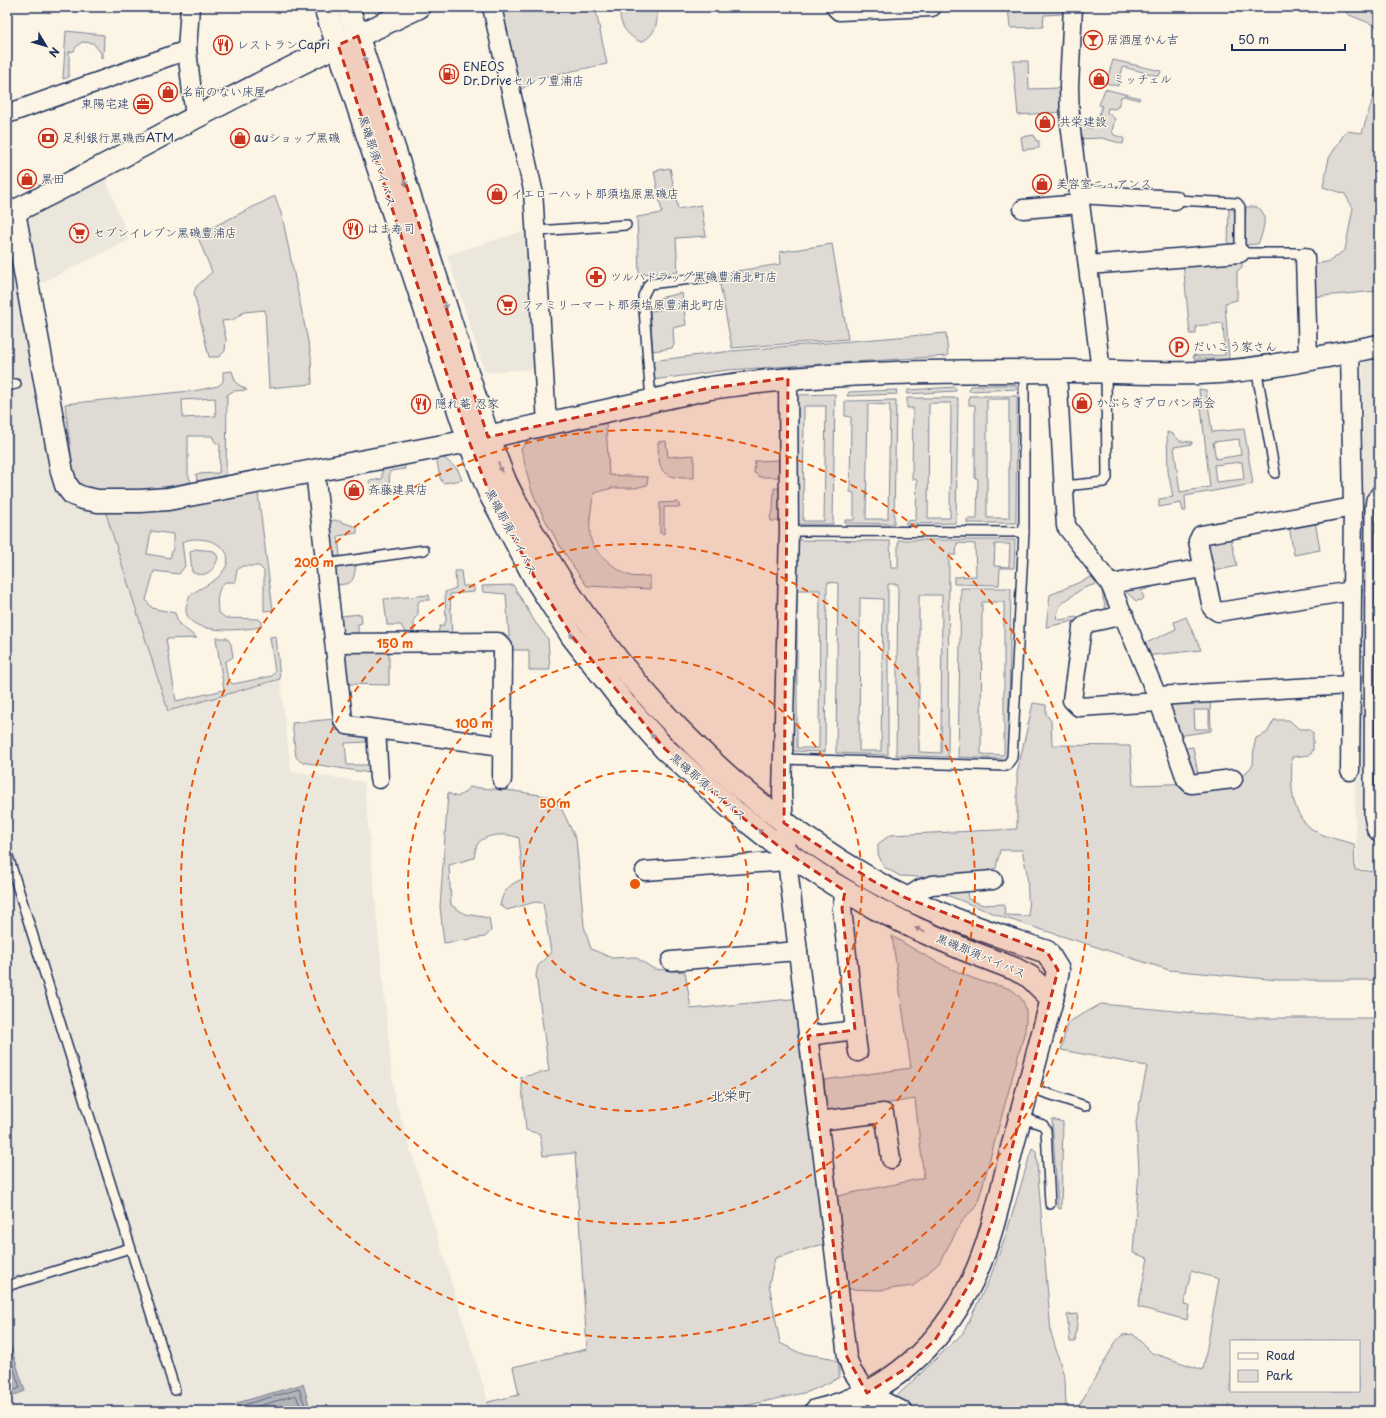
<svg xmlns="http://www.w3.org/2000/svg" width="1386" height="1418" font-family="'Playpen Sans','Klee One',sans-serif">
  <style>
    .built { fill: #ece7dc }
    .green { fill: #dfdbd4; stroke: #7d8599; fill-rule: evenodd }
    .water { fill: #b2b4b8; stroke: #767f94 }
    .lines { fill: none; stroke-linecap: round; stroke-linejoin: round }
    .shore { stroke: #576482; stroke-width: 1 }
    .service-casing { stroke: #1b2f5e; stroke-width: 12 }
    .minor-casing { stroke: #1b2f5e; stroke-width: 21 }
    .tertiary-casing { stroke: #1b2f5e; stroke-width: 25 }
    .secondary-casing { stroke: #1b2f5e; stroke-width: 25 }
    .primary-casing { stroke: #1b2f5e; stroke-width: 25 }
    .service { stroke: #fcf5e5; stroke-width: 9 }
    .minor { stroke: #fcf5e5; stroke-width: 18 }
    .tertiary { stroke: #fcf5e5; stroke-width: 22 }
    .secondary { stroke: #fcf5e5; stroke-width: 22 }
    .primary { stroke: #fcf5e5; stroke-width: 22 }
    .oneway { fill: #8c92a2 }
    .marked { fill: #c8321e; fill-opacity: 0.2; stroke: #c8321e; stroke-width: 3; stroke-dasharray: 8 5; stroke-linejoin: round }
    .ring { fill: none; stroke: #e8590c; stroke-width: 2; stroke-dasharray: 7 5 }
    .labels { text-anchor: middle; stroke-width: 3; stroke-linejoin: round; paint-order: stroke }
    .poi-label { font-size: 12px; fill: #1b2f5e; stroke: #fcf5e5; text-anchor: start }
    .street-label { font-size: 12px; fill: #1b2f5e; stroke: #fcf5e5 }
    .quarter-label { font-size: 14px; fill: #1b2f5e; stroke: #fcf5e5 }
    .centre { fill: #e8590c; stroke: #fcf5e5; stroke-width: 2 }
    .ring-label { font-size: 12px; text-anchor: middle; font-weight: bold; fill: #e8590c; stroke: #fcf5e5; stroke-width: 3; stroke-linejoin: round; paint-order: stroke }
  </style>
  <rect width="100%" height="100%" fill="#fcf5e5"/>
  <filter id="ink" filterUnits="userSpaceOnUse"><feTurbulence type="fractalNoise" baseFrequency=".025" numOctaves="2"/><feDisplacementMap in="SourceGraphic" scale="8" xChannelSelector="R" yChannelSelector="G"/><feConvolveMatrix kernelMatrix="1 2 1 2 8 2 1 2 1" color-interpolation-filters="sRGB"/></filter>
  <g filter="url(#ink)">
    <g class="built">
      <polygon points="105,177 129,240 41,283 26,215"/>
      <polygon points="530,229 539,369 485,372 447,255"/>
      <polygon points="7,236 13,240 58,490 104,507 168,711 280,679 291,771 364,782 394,1095 491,1411 7,1411"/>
      <polygon points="1379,352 1379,870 1357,869 1355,816 1358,604 1358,451 1363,443 1362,358"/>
    </g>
    <g class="green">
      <polygon points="497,7 595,7 607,64 533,79 529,85 517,91"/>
      <path d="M621,7H656C659,22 656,35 641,42C627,36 617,23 621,7Z"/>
      <polygon points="1008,7 1064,7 1064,14 1044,15 1043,27 1010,28"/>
      <polygon points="1348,7 1379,7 1379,27 1347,14"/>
      <polygon points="66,31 104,35 103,57 101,58 101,53 93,43 82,42 76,47 74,51 69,52 69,77 63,79"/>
      <polygon points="1113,60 1161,71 1159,76 1123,67 1118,86 1106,83"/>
      <polygon points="1013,61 1028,61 1029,89 1061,88 1063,112 1018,115"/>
      <polygon points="1379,78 1379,309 1377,291 1312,297 1312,265 1330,261 1345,250 1353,208 1345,194 1323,187 1329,158 1346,131 1362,133"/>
      <polygon points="1105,89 1140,98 1139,100 1124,96 1121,97 1118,107 1114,109 1108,108 1107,112 1115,119 1112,131 1114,135 1124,138 1123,144 1102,138 1078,139 1075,111 1080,110 1082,126 1092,128 1096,117 1098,118 1102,106 1099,105"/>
      <polygon points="1034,135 1036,141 1039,141 1039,148 1023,150 1021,137"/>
      <polygon points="670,168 678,209 701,205 706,236 676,238 678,272 639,274 637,217 662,213 654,171"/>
      <polygon points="275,196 282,216 311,356 312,384 269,388 265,310 244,312 233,320 222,321 226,339 225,351 219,357 209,357 194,293 196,287 212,272 197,235"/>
      <path d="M1246,207C1251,207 1257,206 1261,210C1268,217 1262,236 1258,244L1244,245Z"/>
      <polygon points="1229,208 1236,212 1235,243 1233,246 1228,246"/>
      <polygon points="832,244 848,339 732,348 718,274 781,264 780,252"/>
      <polygon points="1237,258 1242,262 1242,267 1237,271 1237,300 1225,303 1229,359 1194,359 1193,355 1198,356 1225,355 1223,323 1196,326 1196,334 1190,334 1183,262"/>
      <polygon points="682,293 686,325 673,328 674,345 672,348 653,351 650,311 660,310 659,298"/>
      <polygon points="946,333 948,356 728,370 652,380 651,361 732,351"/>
      <path d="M232,371L236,383L247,390L233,391L227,395L226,475L197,481L196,474L219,473L220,445L215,442L212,436H188V474L191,482C166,488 113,494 89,488C82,486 78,482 74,477L65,404L199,390L218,386L223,382V372ZM215,398L216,416L183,418L182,400Z"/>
      <polygon points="996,385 1016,385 1018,389 969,391 970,386"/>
      <polygon points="955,387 956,391 907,394 908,390"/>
      <path d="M1199,389L1206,390L1212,432L1244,429L1253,484L1185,496L1186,511H1183L1181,503L1159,507V499L1173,497L1168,471L1167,432L1173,434L1180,441L1192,442V444L1174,447L1180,492L1210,487ZM1239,439L1241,455L1216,459L1213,442ZM1242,462L1244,479L1216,482L1214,465Z"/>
      <polygon points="896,390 897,394 847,396 849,392"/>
      <path d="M835,394L833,524H797L794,399L798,395ZM804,406H826L824,521H803Z"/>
      <path d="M969,396H1017L1016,523H967V519H977L978,479L975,478V405H969ZM987,399H1009V518H987Z"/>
      <path d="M907,398H958L956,523L906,524V521L916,520L917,480L912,479L913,408H907ZM929,403H951L950,518H928Z"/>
      <path d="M896,400L894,524L845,523V520H854V493L850,492L851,417L845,416V401ZM868,404L890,405L888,519H866Z"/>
      <path d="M606,423L609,475L648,477L647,485L635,488H612L594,493C591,508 588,525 591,540C593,551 618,571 628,575C634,578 644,576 650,576V589L587,586C566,557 545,524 532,491C527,478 525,462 521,449L528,440Z"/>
      <path d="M666,441L668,457L694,455V478C660,479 659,472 658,442Z"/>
      <polygon points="441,455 458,470 462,480 443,483 440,478 436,456"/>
      <polygon points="779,460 780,477 760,477 754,473 755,461"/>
      <polygon points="404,462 405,469 391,471 389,473 390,492 371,494 369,481 382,479 382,470 393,468 393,463"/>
      <path d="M257,485L273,610L264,611V571L259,566H242L237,570L235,582H225C216,591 217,600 218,612L226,618L259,619L262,622L261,627C244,630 183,637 186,607C187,603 189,599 190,595C201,587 217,582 224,570C240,545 200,533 182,542L185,566L179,574L154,571L146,600L152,608L175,613L179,624L197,638L166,639L176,701L224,690L216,638H227L231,644L233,657L225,662L228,680L233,684L272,676L275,672L270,637L276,636L280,679L168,711L104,507ZM151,531L173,534V548L170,558L147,554Z"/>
      <polygon points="774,488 781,489 781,521 771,521 770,516 773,511"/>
      <polygon points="678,502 680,507 664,507 664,534 660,533 660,503"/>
      <polygon points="335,520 357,527 357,533 338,536 340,556 332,556 329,521"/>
      <polygon points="1315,521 1320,550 1294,555 1289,526"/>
      <polygon points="1230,535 1237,566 1210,572 1207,539"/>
      <path d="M792,540L890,541L891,568H898V540H1015L1014,568H1000L999,585L954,584V577L976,576L975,544L957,543L956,555H949L948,757L896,755L898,584H888V755L836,753L838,583L828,582L827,586L825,752L793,751L790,747ZM995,544H1010L1009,567L994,566ZM797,590H820L819,748H797ZM919,595H942L941,753L919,752ZM860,598L883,599L881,751H859Z"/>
      <path d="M195,549L214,551L218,557C215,570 206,579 192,572L190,552Z"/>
      <path d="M356,565C353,583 353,584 335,585L334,568Z"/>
      <polygon points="455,571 461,571 463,586 474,586 474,592 450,594 452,637 408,638 401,625 387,625 384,599 429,595 430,600 420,600 418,603 418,615 414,619 414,632 418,636 437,635 440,626 443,626 446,621 445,592 456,588"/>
      <polygon points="1096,575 1107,586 1115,609 1113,612 1085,619 1084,616 1106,611 1100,583 1083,588 1068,599 1060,605 1056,618 1060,620 1076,617 1079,620 1046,627 1050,595"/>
      <polygon points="1164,583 1141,591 1144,598 1142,600 1136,601 1124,590"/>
      <polygon points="513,585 535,622 548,639 550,670 529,670 529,650 510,650 506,594 483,592 482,586"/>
      <path d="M961,588H1011L1008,759L958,757ZM982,602H1004V755L981,754Z"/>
      <polygon points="361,614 362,623 358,624 358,638 346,638 340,633 340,616"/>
      <polygon points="1186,617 1201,650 1145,656 1144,644 1176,629 1174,622"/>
      <polygon points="344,649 389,650 389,685 346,684"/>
      <path d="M1210,699L1211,731L1177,736L1166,708L1169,702ZM1194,710H1209V729H1195Z"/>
      <path d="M1033,703L1046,705V714L1051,721L1052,745L1130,746L1133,785L1237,782L1253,765L1254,747L1256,738L1267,733L1274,720H1289L1299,729H1309L1313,733V750L1310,755L1292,757C1291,782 1289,813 1312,829C1323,837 1341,840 1354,844L1355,870L1379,872V980H1278L1169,970L1005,918L939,892L967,890L968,899L983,905L1004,904L1005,915L1029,916L1027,873L1022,850H1000L996,868L971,876L938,878L900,876L884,867L878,854V844L890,835L1017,829V773Z"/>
      <polygon points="334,719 334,730 359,731 367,742 345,743 347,765 370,765 370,773 301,762 296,757 292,723"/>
      <polygon points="1193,747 1199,780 1191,780 1180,749"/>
      <path d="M469,787L514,791L553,797L562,810L576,839L584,926L591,949L612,958L635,957L654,969L685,972L691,1009L800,998L827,1243L775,1258L769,1284L780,1343L800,1353L831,1358L839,1363V1378L808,1392L721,1411H490L488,1402L519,1395L513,1367L587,1349L575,1153L543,1156L540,1134L526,1130L521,1077L549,1071L536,975L538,966L551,952L543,903L535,902L507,910L500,905C503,891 509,884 523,879L519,838C508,833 484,833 477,845C475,849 475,855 474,858L449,865L451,905L465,914L489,918L491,931L485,937L444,943L440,907L448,793L457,797L464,793Z"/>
      <path d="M892,936C920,953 951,971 983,982C996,986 1010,985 1019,996C1029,1007 1026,1018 1025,1031L977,1206L964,1218L939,1263L913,1286L880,1290L846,1289L837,1196L924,1178L915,1099L827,1113L824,1080L911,1068Z"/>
      <path d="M1101,1004L1249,1018H1379V1411H1076L1115,1343L1122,1335L1133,1334L1152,1353L1203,1370L1219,1279L1191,1271L1184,1304L1189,1305L1187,1320L1138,1307L1148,1258L1133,1253L1139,1169L1136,1122L1147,1066L1061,1050L1067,1023ZM1231,1341H1359V1391H1231Z"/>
      <polygon points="1052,1119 1063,1122 1061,1209 1058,1208"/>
      <polygon points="1032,1148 1036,1151 1051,1333 1065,1379 1066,1407 1074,1411 861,1411 899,1394 963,1333 990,1278 1005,1238"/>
      <polygon points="1078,1314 1075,1342 1070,1342 1067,1315"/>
    </g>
    <g class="water">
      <polygon points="7,1335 25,1391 7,1398"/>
      <polygon points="303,1384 311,1411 239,1411 237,1403"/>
    </g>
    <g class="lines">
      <g class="shore">
        <polyline points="7,1348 20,1388 7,1393"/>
        <polyline points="242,1411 243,1405 299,1389 307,1411"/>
        <polyline points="248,1411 249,1409 296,1395 302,1411"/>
      </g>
      <defs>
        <g id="service">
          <polyline points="1175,200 1237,203 1240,207 1240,253 1298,253 1305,257"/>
          <polyline points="536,231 626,225"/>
          <polyline points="1256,368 1275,473"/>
          <polyline points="7,386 16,384"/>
          <polyline points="651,401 643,296 649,284 708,277"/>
          <polyline points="1064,486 1104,482 1107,478 1106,371"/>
          <polyline points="1379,488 1371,499 1370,509 1369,816 1372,831 1379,839"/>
          <polyline points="789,531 1024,532"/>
          <polyline points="326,564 424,550"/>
          <polyline points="783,759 1006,766 1012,758 1024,532 1024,371"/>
          <polyline points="7,853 175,1390"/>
          <polyline points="1028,1087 1085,1106"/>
          <polyline points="1020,1117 1043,1125 1046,1130 1050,1204"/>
          <polyline points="7,1286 130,1248"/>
        </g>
        <g id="minor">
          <polyline points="190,7 187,50 195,118"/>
          <polyline points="492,7 533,190 547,424"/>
          <polyline points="835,7 839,11 932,7"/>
          <polyline points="1073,7 1069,86 1070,123 1101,371"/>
          <polyline points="7,114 187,50"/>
          <polyline points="1079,194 1175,200"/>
          <polyline points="1023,209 1080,204"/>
          <polyline points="1305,257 1308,359"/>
          <polyline points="1088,265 1240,253"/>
          <polyline points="1350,351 1353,507 1350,771"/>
          <polyline points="1057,371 1066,526 1110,584 1157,696 1186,779 1191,784 1233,779"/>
          <polyline points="788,378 789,531 782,794 786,852 847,1357 852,1371 867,1393 903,1411"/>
          <polyline points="315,471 343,720 347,725 502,746"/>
          <polyline points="1110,584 1204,568"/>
          <polyline points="1352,591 1218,612 1212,608 1198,541 1201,535 1353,507"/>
          <polyline points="1124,615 1088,623 1082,628 1072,700 1079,707 1159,702"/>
          <polyline points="336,643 498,642 503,647 502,780"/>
          <polyline points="1157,696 1350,685"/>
          <polyline points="376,729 379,779"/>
          <polyline points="645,871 787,861"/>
          <polyline points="906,898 920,889 932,885 993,880"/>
          <polyline points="671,961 798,951"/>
          <polyline points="855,1030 858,1052"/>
          <polyline points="808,1036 855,1030 842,908 845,891"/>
          <polyline points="818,1121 884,1113 891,1159"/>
        </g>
        <g id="tertiary">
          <path d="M14,212L62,472L66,485L73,494L83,498L98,501H140L168,499L469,441L710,388C829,371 950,371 1070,371C1120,371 1170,376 1219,372C1273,368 1326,356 1379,346"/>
          <path d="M816,1411C888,1394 940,1347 972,1281C992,1240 1001,1192 1012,1148C1025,1098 1039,1049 1052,999"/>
        </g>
        <polyline id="secondary" points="358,36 419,7"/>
        <g id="primary">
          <polyline points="325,7 469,441 489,492 535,578 572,636 624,703 665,749 733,810 786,852 832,883 875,908 917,929 963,949 1015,969 1030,977 1052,999"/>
          <path d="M348,7L488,437C494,452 499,467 505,481C513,499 524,516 533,533C612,676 731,799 872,880C927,912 988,932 1047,952L1058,970L1052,999"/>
          <path d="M7,215C123,159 234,93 351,39"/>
        </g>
      </defs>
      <use href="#service" class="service-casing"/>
      <use href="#minor" class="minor-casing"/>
      <use href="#tertiary" class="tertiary-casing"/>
      <use href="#secondary" class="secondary-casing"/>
      <use href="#primary" class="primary-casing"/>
      <use href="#service" class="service"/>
      <use href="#minor" class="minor"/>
      <use href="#tertiary" class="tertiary"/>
      <use href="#secondary" class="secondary"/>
      <use href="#primary" class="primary"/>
    </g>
    <defs><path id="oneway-solid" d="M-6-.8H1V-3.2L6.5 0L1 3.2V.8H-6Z"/></defs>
    <g class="oneway">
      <use href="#oneway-solid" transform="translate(365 57) rotate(72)"/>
      <use href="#oneway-solid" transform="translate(405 181) rotate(72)"/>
      <use href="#oneway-solid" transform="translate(445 304) rotate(72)"/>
      <use href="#oneway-solid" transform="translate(500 467) rotate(69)"/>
      <use href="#oneway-solid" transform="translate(573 637) rotate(-125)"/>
      <use href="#oneway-solid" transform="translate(654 738) rotate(-131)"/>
      <use href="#oneway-solid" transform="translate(762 833) rotate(-142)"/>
      <use href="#oneway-solid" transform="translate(920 930) rotate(-155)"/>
    </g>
  </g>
  <path class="marked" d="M358,36L488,437L710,388L788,378L784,823L873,881L906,898L1047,952L1058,970L996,1210L972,1280L935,1340L905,1369L867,1393L847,1357L808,1036L855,1030L842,908L845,891L786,852L733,810L665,749L572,636L535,578L489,492L469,441L338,45Z"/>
  <g class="ring">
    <circle cx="635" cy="884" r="113"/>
    <circle cx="635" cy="884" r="227"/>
    <circle cx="635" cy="884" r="340"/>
    <circle cx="635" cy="884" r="454"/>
  </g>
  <defs>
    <symbol id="bar-ring" viewBox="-11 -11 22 22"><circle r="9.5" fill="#fcf5e5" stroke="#c8321e" stroke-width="1.5"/><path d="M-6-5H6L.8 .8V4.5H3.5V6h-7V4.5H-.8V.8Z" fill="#c8321e"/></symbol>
    <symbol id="restaurant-ring" viewBox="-11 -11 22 22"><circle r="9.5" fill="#fcf5e5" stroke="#c8321e" stroke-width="1.5"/><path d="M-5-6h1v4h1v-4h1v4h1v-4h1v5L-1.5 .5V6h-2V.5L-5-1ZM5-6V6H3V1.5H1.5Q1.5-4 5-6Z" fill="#c8321e"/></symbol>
    <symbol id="fuel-ring" viewBox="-11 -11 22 22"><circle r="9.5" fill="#fcf5e5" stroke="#c8321e" stroke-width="1.5"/><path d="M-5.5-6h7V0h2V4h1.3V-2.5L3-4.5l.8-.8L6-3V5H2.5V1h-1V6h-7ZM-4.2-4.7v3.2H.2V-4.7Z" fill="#c8321e"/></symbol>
    <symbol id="shop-ring" viewBox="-11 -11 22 22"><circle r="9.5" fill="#fcf5e5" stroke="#c8321e" stroke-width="1.5"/><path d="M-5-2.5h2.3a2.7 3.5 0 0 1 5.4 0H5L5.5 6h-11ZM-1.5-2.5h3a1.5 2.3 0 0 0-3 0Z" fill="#c8321e"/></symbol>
    <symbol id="office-ring" viewBox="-11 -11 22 22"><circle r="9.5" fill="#fcf5e5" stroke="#c8321e" stroke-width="1.5"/><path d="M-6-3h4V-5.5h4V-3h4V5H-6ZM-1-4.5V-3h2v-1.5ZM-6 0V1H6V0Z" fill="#c8321e"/></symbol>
    <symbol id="bank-ring" viewBox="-11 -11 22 22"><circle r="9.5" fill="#fcf5e5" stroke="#c8321e" stroke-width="1.5"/><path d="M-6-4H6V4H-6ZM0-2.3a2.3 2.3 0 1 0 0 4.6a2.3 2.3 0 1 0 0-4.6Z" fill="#c8321e"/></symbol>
    <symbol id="supermarket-ring" viewBox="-11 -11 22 22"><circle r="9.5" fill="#fcf5e5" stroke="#c8321e" stroke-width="1.5"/><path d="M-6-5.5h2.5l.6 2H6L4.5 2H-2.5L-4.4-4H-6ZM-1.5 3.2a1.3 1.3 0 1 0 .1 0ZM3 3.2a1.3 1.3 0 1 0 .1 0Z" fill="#c8321e"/></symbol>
    <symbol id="pharmacy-ring" viewBox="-11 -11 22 22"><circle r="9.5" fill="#fcf5e5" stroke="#c8321e" stroke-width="1.5"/><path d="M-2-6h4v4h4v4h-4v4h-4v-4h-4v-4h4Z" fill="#c8321e"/></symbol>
    <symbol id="parking-ring" viewBox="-11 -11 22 22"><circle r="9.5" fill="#fcf5e5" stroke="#c8321e" stroke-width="1.5"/><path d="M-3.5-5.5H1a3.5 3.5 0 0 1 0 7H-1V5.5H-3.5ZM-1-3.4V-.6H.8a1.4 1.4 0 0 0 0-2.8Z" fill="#c8321e"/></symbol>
  </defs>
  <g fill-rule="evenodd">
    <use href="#bar-ring" x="1082" y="29" width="22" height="22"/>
    <use href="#restaurant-ring" x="212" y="34" width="22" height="22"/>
    <use href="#fuel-ring" x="438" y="63" width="22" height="22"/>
    <use href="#shop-ring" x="1088" y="68" width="22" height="22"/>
    <use href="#shop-ring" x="157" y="81" width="22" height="22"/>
    <use href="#office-ring" x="132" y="93" width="22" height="22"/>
    <use href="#shop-ring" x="1034" y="111" width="22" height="22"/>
    <use href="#bank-ring" x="37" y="127" width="22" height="22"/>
    <use href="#shop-ring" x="229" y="127" width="22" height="22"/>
    <use href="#shop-ring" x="16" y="168" width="22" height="22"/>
    <use href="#shop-ring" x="1031" y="173" width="22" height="22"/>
    <use href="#shop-ring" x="486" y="183" width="22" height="22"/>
    <use href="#restaurant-ring" x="342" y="218" width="22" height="22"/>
    <use href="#supermarket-ring" x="68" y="222" width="22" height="22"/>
    <use href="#pharmacy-ring" x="585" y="266" width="22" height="22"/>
    <use href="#supermarket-ring" x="496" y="294" width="22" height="22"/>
    <use href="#parking-ring" x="1168" y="336" width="22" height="22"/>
    <use href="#shop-ring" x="1071" y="392" width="22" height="22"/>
    <use href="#restaurant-ring" x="410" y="393" width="22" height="22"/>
    <use href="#shop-ring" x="343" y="479" width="22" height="22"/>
  </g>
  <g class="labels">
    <g class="poi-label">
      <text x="1107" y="44">居酒屋かん吉</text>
      <text x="237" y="49">レストランCapri</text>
      <text x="463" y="71">ENEOS<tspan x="463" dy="14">Dr.Driveセルフ豊浦店</tspan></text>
      <text x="1113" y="83">ミッチェル</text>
      <text x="182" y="96">名前のない床屋</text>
      <text x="129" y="108" text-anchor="end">東陽宅建</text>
      <text x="1059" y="126">共栄建設</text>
      <text x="62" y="142">足利銀行黒磯西ATM</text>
      <text x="254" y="142">auショップ黒磯</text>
      <text x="41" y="183">黒田</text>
      <text x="1056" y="188">美容室ニュアンス</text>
      <text x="511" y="198">イエローハット那須塩原黒磯店</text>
      <text x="367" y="233">はま寿司</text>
      <text x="93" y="237">セブンイレブン黒磯豊浦店</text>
      <text x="610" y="281">ツルハドラッグ黒磯豊浦北町店</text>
      <text x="521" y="309">ファミリーマート那須塩原豊浦北町店</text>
      <text x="1193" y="351">だいこう家さん</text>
      <text x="1096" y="407">かぶらぎプロパン商会</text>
      <text x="435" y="408">隠れ菴 忍家</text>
      <text x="368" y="494">斉藤建具店</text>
    </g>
    <g class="street-label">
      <text transform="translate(377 161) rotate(72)" y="4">黒磯那須バイパス</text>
      <text transform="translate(511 532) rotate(62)" y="4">黒磯那須バイパス</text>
      <text transform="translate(708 787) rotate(41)" y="4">黒磯那須バイパス</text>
      <text transform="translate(981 956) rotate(23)" y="4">黒磯那須バイパス</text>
    </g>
    <g class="quarter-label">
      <text x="731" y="1101">北栄町</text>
    </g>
  </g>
  <circle cx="635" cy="884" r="6" class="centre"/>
  <g class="ring-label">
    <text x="314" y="567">200 m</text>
    <text x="395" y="648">150 m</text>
    <text x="474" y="728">100 m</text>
    <text x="555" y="808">50 m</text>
  </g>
  <rect width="1386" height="1418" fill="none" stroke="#fcf5e5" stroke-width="24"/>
  <rect x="12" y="12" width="1362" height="1394" fill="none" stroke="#1b2f5e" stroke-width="1.5" filter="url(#ink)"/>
  <rect x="1230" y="1340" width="130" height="52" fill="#fcf5e5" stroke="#a2a6af"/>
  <rect x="1238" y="1353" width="20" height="6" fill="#fcf5e5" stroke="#a2a6af"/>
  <text x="1266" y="1360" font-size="12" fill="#1b2f5e">Road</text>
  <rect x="1238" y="1370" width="20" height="12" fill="#dfdbd4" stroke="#a2a6af"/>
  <text x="1266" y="1380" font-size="12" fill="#1b2f5e">Park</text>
  <g transform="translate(46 46) rotate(128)" stroke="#fcf5e5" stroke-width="3" paint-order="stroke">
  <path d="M0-3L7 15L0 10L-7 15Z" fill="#1b2f5e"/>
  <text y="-6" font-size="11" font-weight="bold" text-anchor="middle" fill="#1b2f5e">N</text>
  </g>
  <path d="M1232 44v6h113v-6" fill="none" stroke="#1b2f5e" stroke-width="2"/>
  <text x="1238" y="44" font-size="12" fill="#1b2f5e" stroke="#fcf5e5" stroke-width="3" paint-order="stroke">50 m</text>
</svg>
